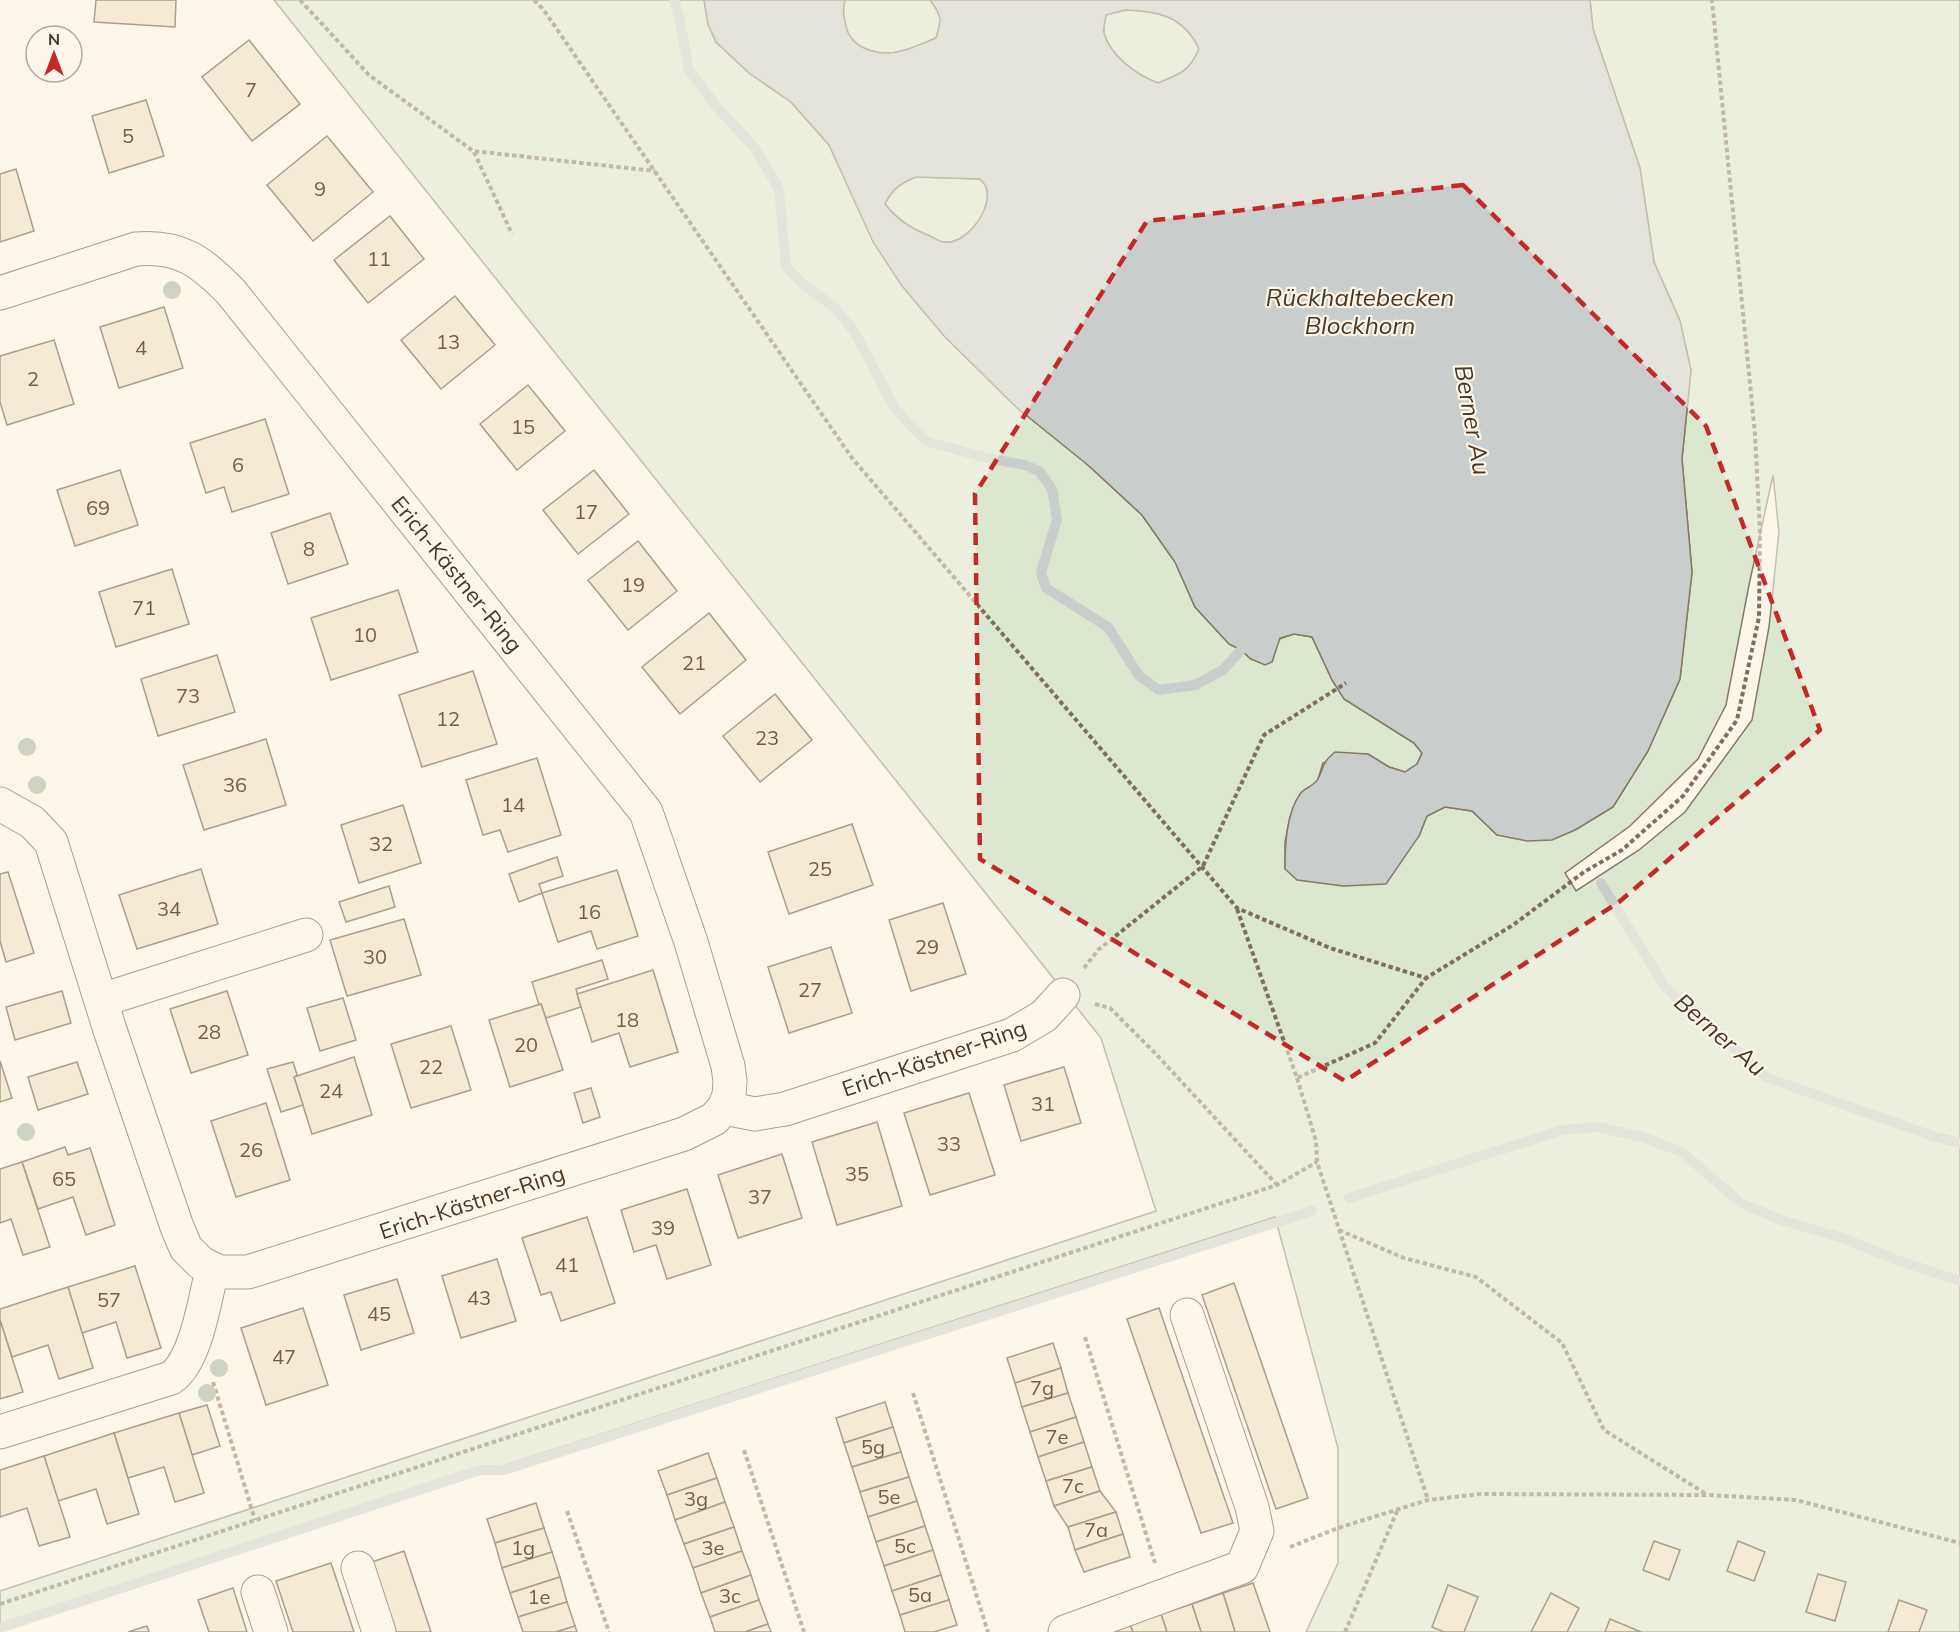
<svg xmlns="http://www.w3.org/2000/svg" width="1960" height="1632" font-family="Mulish,sans-serif">
  <style>
    .green { fill: #dce7d0; stroke: #887966; stroke-width: 1.5; fill-rule: evenodd }
    .water { fill: #c9cecd; stroke: #887966; stroke-width: 1.5; fill-rule: evenodd }
    .lines { fill: none; stroke-linecap: round; stroke-linejoin: round }
    .stream { stroke: #c9cecd; stroke-width: 10 }
    .building { fill: #ecdcbc; stroke: #4a3520; stroke-width: 1.5 }
    .minor-casing { stroke: #4a3520; stroke-width: 35 }
    .path { stroke: #7f6f5c; stroke-width: 4; stroke-dasharray: 4.5 3; stroke-linecap: butt }
    .minor { stroke: #fbf6e9; stroke-width: 33 }
    .tree { fill: #96a887 }
    .marked { fill: none; stroke: #c62828; stroke-width: 4.5; stroke-dasharray: 12 8; stroke-linejoin: round }
    .labels { text-anchor: middle; stroke-width: 4.5; stroke-linejoin: round; paint-order: stroke }
    .number-label { font-size: 20px; fill: #725f47 }
    .street-label { font-size: 22px; fill: #4a3520; stroke: #fbf6e9 }
    .water-label { font-size: 24px; font-style: italic; fill: #4a3520; stroke: #fbf6e9 }
  </style>
  <rect width="100%" height="100%" fill="#fbf6e9"/>
  <g class="green">
    <path d="M274,0H704L708,24L716,42L749,73L791,102L829,145L850,189L1089,466L1142,515L1175,562L1195,607L1229,644L1241,650L1251,659L1272,662L1279,639L1294,634L1312,637L1332,680L1344,699L1414,743L1422,753L1417,764L1405,772L1389,767L1368,754L1323,763L1317,782L1300,794L1290,817L1285,842V868L1419,836L1427,816L1445,807L1472,811L1497,835L1575,830L1613,807L1648,751L1680,679L1692,572L1682,459L1691,370L1680,321L1654,262L1640,168L1593,29L1590,0H1960V1632H1306L1338,1563V1448L1275,1217L0,1628V1591L1156,1211L1101,1038ZM1773,475L1779,532L1769,627L1752,720L1685,812L1639,850L1576,891L1565,873L1630,826L1698,759L1726,705L1749,585Z"/>
    <path d="M845,0H930C942,16 942,19 936,38C926,42 916,47 905,50C884,57 853,52 846,27C844,17 842,10 845,0Z"/>
    <path d="M1125,10C1158,11 1184,16 1199,49C1189,72 1180,74 1158,83C1137,75 1110,56 1104,33C1103,28 1105,21 1106,15Z"/>
    <path d="M916,177L980,179C983,182 987,187 987,191C992,211 965,246 943,242C939,241 934,238 930,236C911,228 898,220 885,204C892,189 901,183 916,177Z"/>
  </g>
  <path class="water" d="M704,0H845C842,10 844,17 846,27C853,52 884,57 905,50C916,47 926,42 936,38C942,19 942,16 930,0H1590L1593,29L1640,168L1654,262L1680,321L1691,370L1682,459L1692,572L1680,679L1648,751L1613,807L1575,830L1552,840L1527,841L1497,835L1472,811L1445,807L1427,816L1419,836L1386,884L1343,886L1297,880L1285,869C1285,846 1286,814 1300,794C1304,788 1314,786 1318,779C1325,765 1321,764 1335,752L1368,754L1389,767L1405,772L1417,764L1422,753L1414,743L1344,699L1332,680L1312,637L1294,634L1280,638L1272,662L1265,665L1251,659L1241,650L1229,644L1195,607L1175,562L1142,515L1089,466L1016,407L945,337L902,286L873,242L829,145L791,102L749,73L716,42L708,24ZM1125,10C1158,11 1184,16 1199,49C1189,72 1180,74 1158,83C1138,76 1110,56 1104,33C1103,28 1105,21 1106,15ZM916,177L980,179C983,182 987,187 987,191C991,211 965,246 943,242C939,241 934,238 930,236C911,228 898,221 885,204C892,189 901,183 916,177Z"/>
  <g class="lines">
    <g class="stream">
      <polyline points="674,0 679,17 689,70 716,106 754,147 779,189 786,267 803,284 834,307 854,331 894,407 910,425 928,442 992,459 1025,465 1039,471 1052,489 1057,519 1041,573 1046,588 1108,627 1139,676 1159,690 1195,685 1223,670 1250,640"/>
      <polyline points="1601,883 1665,987 1768,1078 1933,1136 1960,1143"/>
      <polyline points="1349,1198 1562,1130 1597,1127 1642,1137 1682,1152 1741,1203 1781,1220 1842,1238 1894,1259 1960,1281"/>
      <polyline points="0,1628 480,1470 504,1470 1312,1211"/>
    </g>
  </g>
  <g class="building">
    <polygon points="96,0 176,0 175,27 94,22"/>
    <polygon points="249,40 300,104 252,141 202,77"/>
    <polygon points="146,100 164,156 109,173 92,116"/>
    <polygon points="327,136 373,192 313,241 267,185"/>
    <polygon points="16,169 34,231 0,242 0,174"/>
    <polygon points="390,216 424,259 368,303 334,260"/>
    <polygon points="455,296 495,345 441,389 401,340"/>
    <polygon points="164,307 183,368 119,388 100,327"/>
    <polygon points="54,340 74,404 7,425 0,402 0,356"/>
    <polygon points="528,385 565,431 517,470 480,424"/>
    <polygon points="265,419 289,494 232,512 224,487 206,493 190,443"/>
    <polygon points="120,470 138,525 75,546 57,490"/>
    <polygon points="594,470 629,514 578,554 543,510"/>
    <polygon points="330,513 348,564 288,584 271,533"/>
    <polygon points="638,541 677,591 628,630 588,580"/>
    <polygon points="172,569 189,624 116,647 99,592"/>
    <polygon points="398,590 418,652 331,680 311,618"/>
    <polygon points="709,613 746,660 680,714 642,667"/>
    <polygon points="217,655 235,712 158,736 141,679"/>
    <polygon points="473,671 497,744 422,767 399,695"/>
    <polygon points="775,694 812,740 760,782 723,736"/>
    <polygon points="266,739 286,805 204,830 183,765"/>
    <polygon points="537,758 561,835 508,852 500,830 483,835 466,780"/>
    <polygon points="403,805 421,863 359,883 341,825"/>
    <polygon points="852,824 873,885 789,914 768,852"/>
    <polygon points="557,857 563,876 539,884 542,893 519,902 509,874"/>
    <polygon points="201,869 218,924 137,949 119,895"/>
    <polygon points="617,870 638,936 597,949 591,931 558,942 542,893"/>
    <polygon points="8,872 34,953 6,962 0,941 0,874"/>
    <polygon points="389,886 395,907 346,922 339,902"/>
    <polygon points="943,903 966,974 911,991 889,920"/>
    <polygon points="404,919 421,975 347,996 330,940"/>
    <polygon points="831,947 852,1013 789,1033 768,967"/>
    <polygon points="602,960 608,979 576,989 581,1007 546,1018 541,1004 539,1005 532,982"/>
    <polygon points="653,970 678,1052 630,1067 619,1033 592,1042 577,994"/>
    <polygon points="62,991 71,1023 15,1040 6,1007"/>
    <polygon points="227,991 248,1055 191,1073 170,1009"/>
    <polygon points="343,998 356,1040 320,1051 307,1008"/>
    <polygon points="541,1004 563,1070 510,1087 489,1020"/>
    <polygon points="451,1026 471,1090 411,1108 391,1044"/>
    <polygon points="354,1057 372,1115 312,1134 294,1077"/>
    <polygon points="0,1061 12,1098 0,1102"/>
    <polygon points="77,1062 88,1094 38,1110 28,1077"/>
    <polygon points="293,1062 297,1075 294,1077 303,1105 281,1112 267,1069"/>
    <polygon points="1064,1067 1081,1123 1021,1141 1004,1085"/>
    <polygon points="591,1088 600,1117 583,1123 574,1093"/>
    <polygon points="969,1093 995,1175 930,1195 904,1113"/>
    <polygon points="266,1103 290,1180 236,1197 211,1121"/>
    <polygon points="877,1122 902,1206 837,1225 812,1142"/>
    <polygon points="65,1147 68,1155 90,1148 115,1225 86,1235 73,1197 38,1209 22,1162"/>
    <polygon points="782,1154 802,1218 738,1238 718,1175"/>
    <polygon points="22,1162 50,1247 23,1255 11,1219 0,1223 0,1169"/>
    <polygon points="687,1189 711,1265 667,1279 656,1245 634,1252 621,1210"/>
    <polygon points="587,1217 615,1303 561,1321 551,1292 541,1295 522,1238"/>
    <polygon points="497,1259 516,1321 461,1338 442,1276"/>
    <polygon points="135,1266 161,1348 127,1358 116,1322 82,1333 68,1287"/>
    <polygon points="397,1279 414,1333 361,1350 344,1295"/>
    <polygon points="1234,1283 1308,1498 1276,1509 1202,1295"/>
    <polygon points="68,1287 93,1368 59,1379 48,1345 12,1357 0,1320 0,1309"/>
    <polygon points="303,1308 328,1385 266,1405 241,1328"/>
    <polygon points="1159,1308 1233,1523 1201,1533 1127,1319"/>
    <polygon points="0,1320 23,1392 0,1399"/>
    <polygon points="1053,1343 1061,1368 1015,1383 1007,1358"/>
    <polygon points="1061,1368 1068,1393 1022,1407 1015,1383"/>
    <polygon points="1068,1393 1076,1417 1030,1432 1022,1407"/>
    <polygon points="885,1402 893,1427 844,1443 836,1418"/>
    <polygon points="207,1405 220,1446 192,1455 179,1413"/>
    <polygon points="179,1413 204,1493 175,1502 164,1467 128,1478 114,1433"/>
    <polygon points="1076,1417 1084,1442 1038,1457 1030,1432"/>
    <polygon points="893,1427 901,1452 852,1467 844,1443"/>
    <polygon points="114,1433 139,1514 107,1524 96,1489 58,1501 44,1456"/>
    <polygon points="1084,1442 1092,1467 1046,1481 1038,1457"/>
    <polygon points="901,1452 909,1477 860,1492 852,1467"/>
    <polygon points="708,1453 717,1478 667,1495 658,1471"/>
    <polygon points="44,1456 70,1537 39,1546 27,1508 0,1517 0,1470"/>
    <polygon points="1092,1467 1100,1491 1054,1506 1046,1481"/>
    <polygon points="909,1477 917,1501 868,1517 860,1492"/>
    <polygon points="717,1478 725,1502 675,1520 667,1495"/>
    <polygon points="1100,1491 1116,1512 1068,1527 1054,1506"/>
    <polygon points="917,1501 925,1526 876,1542 868,1517"/>
    <polygon points="725,1502 734,1527 684,1544 675,1520"/>
    <polygon points="536,1503 544,1528 495,1543 487,1519"/>
    <polygon points="1116,1512 1123,1534 1075,1550 1068,1527"/>
    <polygon points="925,1526 933,1550 884,1566 876,1542"/>
    <polygon points="734,1527 742,1551 693,1568 684,1544"/>
    <polygon points="544,1528 552,1552 502,1568 495,1543"/>
    <polygon points="1123,1534 1130,1557 1084,1572 1075,1550"/>
    <polygon points="1654,1541 1680,1550 1669,1580 1643,1570"/>
    <polygon points="1738,1541 1765,1552 1754,1581 1727,1571"/>
    <polygon points="933,1550 941,1575 892,1591 884,1566"/>
    <polygon points="404,1551 431,1632 396,1632 372,1562"/>
    <polygon points="742,1551 751,1575 701,1593 693,1568"/>
    <polygon points="552,1552 560,1577 510,1593 502,1568"/>
    <polygon points="331,1563 354,1632 293,1632 276,1581"/>
    <polygon points="1818,1574 1846,1582 1835,1621 1806,1612"/>
    <polygon points="751,1575 759,1600 710,1617 701,1593"/>
    <polygon points="941,1575 949,1600 900,1615 892,1591"/>
    <polygon points="560,1577 567,1602 518,1617 510,1593"/>
    <polygon points="1253,1583 1270,1632 1235,1632 1223,1593"/>
    <polygon points="1448,1585 1478,1597 1464,1632 1444,1632 1432,1627"/>
    <polygon points="233,1588 247,1632 209,1632 198,1600"/>
    <polygon points="1223,1593 1235,1632 1201,1632 1192,1604"/>
    <polygon points="1551,1593 1579,1608 1567,1632 1531,1632"/>
    <polygon points="759,1600 768,1624 745,1632 715,1632 710,1617"/>
    <polygon points="949,1600 957,1625 934,1632 905,1632 900,1615"/>
    <polygon points="1899,1600 1927,1610 1919,1632 1888,1632"/>
    <polygon points="567,1602 575,1626 556,1632 523,1632 518,1617"/>
    <polygon points="1192,1604 1201,1632 1167,1632 1161,1614"/>
    <polygon points="1161,1614 1167,1632 1133,1632 1130,1625"/>
    <polygon points="1610,1619 1641,1632 1605,1632"/>
    <polygon points="768,1624 771,1632 745,1632"/>
    <polygon points="1130,1625 1133,1632 1108,1632"/>
    <polygon points="147,1626 149,1632 128,1632"/>
    <polygon points="575,1626 577,1632 556,1632"/>
  </g>
  <g class="lines">
    <defs>
      <g id="minor">
        <path d="M0,293L136,249C180,245 202,262 231,292L646,812L691,942L728,1066L730,1081L729,1095L724,1108L714,1119L684,1134L248,1272H219L201,1263L186,1248L177,1227L110,1030L51,842L32,822L0,804"/>
        <polyline points="102,1000 306,935"/>
        <polyline points="724,1108 755,1114 785,1109 1012,1035 1044,1016 1063,995"/>
        <path d="M0,1432L171,1378C196,1361 205,1299 212,1270"/>
        <polyline points="358,1568 379,1632"/>
        <polyline points="258,1592 271,1632"/>
        <polyline points="1065,1632 1242,1567 1257,1531 1252,1507 1187,1315"/>
      </g>
    </defs>
    <use href="#minor" class="minor-casing"/>
    <g class="path">
      <polyline points="300,0 369,75 473,151 655,171"/>
      <polyline points="534,0 543,9 852,458 1237,908 1330,948 1426,978 1513,925 1584,872 1622,850 1683,796 1737,720 1759,617 1760,533 1755,434 1712,0"/>
      <polyline points="474,152 512,234"/>
      <polyline points="1237,909 1297,1078 1375,1043 1426,978"/>
      <polyline points="1084,968 1098,950 1203,866 1264,735 1346,683"/>
      <polyline points="1095,1004 1110,1008 1155,1053 1277,1185"/>
      <polyline points="1297,1078 1316,1141 1317,1162 1428,1500"/>
      <polyline points="1339,1230 1404,1258 1476,1277 1562,1343 1604,1430 1706,1494"/>
      <polyline points="1085,1337 1155,1563"/>
      <polyline points="213,1382 255,1520"/>
      <polyline points="913,1393 988,1632"/>
      <polyline points="744,1450 804,1632"/>
      <polyline points="567,1511 609,1632"/>
      <polyline points="1290,1547 1338,1528 1428,1500 1480,1494 1708,1495 1796,1500 1960,1543"/>
      <polyline points="0,1604 1277,1185 1317,1162"/>
      <polyline points="1345,1632 1398,1509"/>
    </g>
    <use href="#minor" class="minor"/>
  </g>
  <g class="tree">
    <circle cx="172" cy="290" r="9"/>
    <circle cx="27" cy="747" r="9"/>
    <circle cx="37" cy="785" r="9"/>
    <circle cx="26" cy="1132" r="9"/>
    <circle cx="219" cy="1368" r="9"/>
    <circle cx="207" cy="1393" r="9"/>
  </g>
  <path d="M0 0H1960V1632H0ZM1463,185L1706,426L1820,730L1619,902L1345,1081L980,859L975,494L1147,221Z" fill="#fbf6e9" fill-opacity=".55" fill-rule="evenodd"/>
  <path class="marked" d="M1463,185L1706,426L1820,730L1619,902L1345,1081L980,859L975,494L1147,221Z"/>
  <g class="labels">
    <g class="number-label">
      <text x="251" y="97">7</text>
      <text x="128" y="143">5</text>
      <text x="320" y="196">9</text>
      <text x="379" y="266">11</text>
      <text x="448" y="349">13</text>
      <text x="141" y="355">4</text>
      <text x="33" y="386">2</text>
      <text x="523" y="434">15</text>
      <text x="238" y="472">6</text>
      <text x="98" y="515">69</text>
      <text x="586" y="519">17</text>
      <text x="309" y="556">8</text>
      <text x="633" y="592">19</text>
      <text x="144" y="615">71</text>
      <text x="365" y="642">10</text>
      <text x="694" y="670">21</text>
      <text x="188" y="703">73</text>
      <text x="448" y="726">12</text>
      <text x="767" y="745">23</text>
      <text x="235" y="792">36</text>
      <text x="513" y="812">14</text>
      <text x="381" y="851">32</text>
      <text x="820" y="876">25</text>
      <text x="169" y="916">34</text>
      <text x="589" y="919">16</text>
      <text x="927" y="954">29</text>
      <text x="375" y="964">30</text>
      <text x="810" y="997">27</text>
      <text x="627" y="1027">18</text>
      <text x="209" y="1039">28</text>
      <text x="526" y="1052">20</text>
      <text x="431" y="1074">22</text>
      <text x="331" y="1098">24</text>
      <text x="1043" y="1111">31</text>
      <text x="949" y="1151">33</text>
      <text x="251" y="1157">26</text>
      <text x="857" y="1181">35</text>
      <text x="64" y="1186">65</text>
      <text x="760" y="1204">37</text>
      <text x="663" y="1235">39</text>
      <text x="567" y="1272">41</text>
      <text x="479" y="1305">43</text>
      <text x="109" y="1307">57</text>
      <text x="379" y="1321">45</text>
      <text x="284" y="1364">47</text>
      <text x="1042" y="1395">7g</text>
      <text x="1057" y="1444">7e</text>
      <text x="873" y="1454">5g</text>
      <text x="1073" y="1493">7c</text>
      <text x="889" y="1504">5e</text>
      <text x="696" y="1506">3g</text>
      <text x="1096" y="1537">7a</text>
      <text x="905" y="1553">5c</text>
      <text x="523" y="1555">1g</text>
      <text x="713" y="1555">3e</text>
      <text x="920" y="1602">5a</text>
      <text x="730" y="1603">3c</text>
      <text x="539" y="1604">1e</text>
    </g>
    <g class="street-label">
      <text transform="translate(457 574) rotate(51)" y="8">Erich-Kästner-Ring</text>
      <text transform="translate(934 1058) rotate(-19)" y="8">Erich-Kästner-Ring</text>
      <text transform="translate(472 1202) rotate(-18)" y="8">Erich-Kästner-Ring</text>
    </g>
    <g class="water-label">
      <text x="1360" y="306">Rückhaltebecken<tspan x="1360" dy="28">Blockhorn</tspan></text>
      <text transform="translate(1472 420) rotate(80)" y="8">Berner Au</text>
      <text transform="translate(1720 1035) rotate(41)" y="8">Berner Au</text>
    </g>
  </g>
  <g transform="translate(54 54)"><circle r="28" fill="#fbf6e9" stroke="#b4a999" stroke-width="1.5"/>
  <path d="M0-4.5L10 22L0 15L-10 22Z" fill="#c62828"/>
  <text y="-9" font-size="16" font-weight="bold" text-anchor="middle" fill="#4a3520">N</text>
  </g>
</svg>
